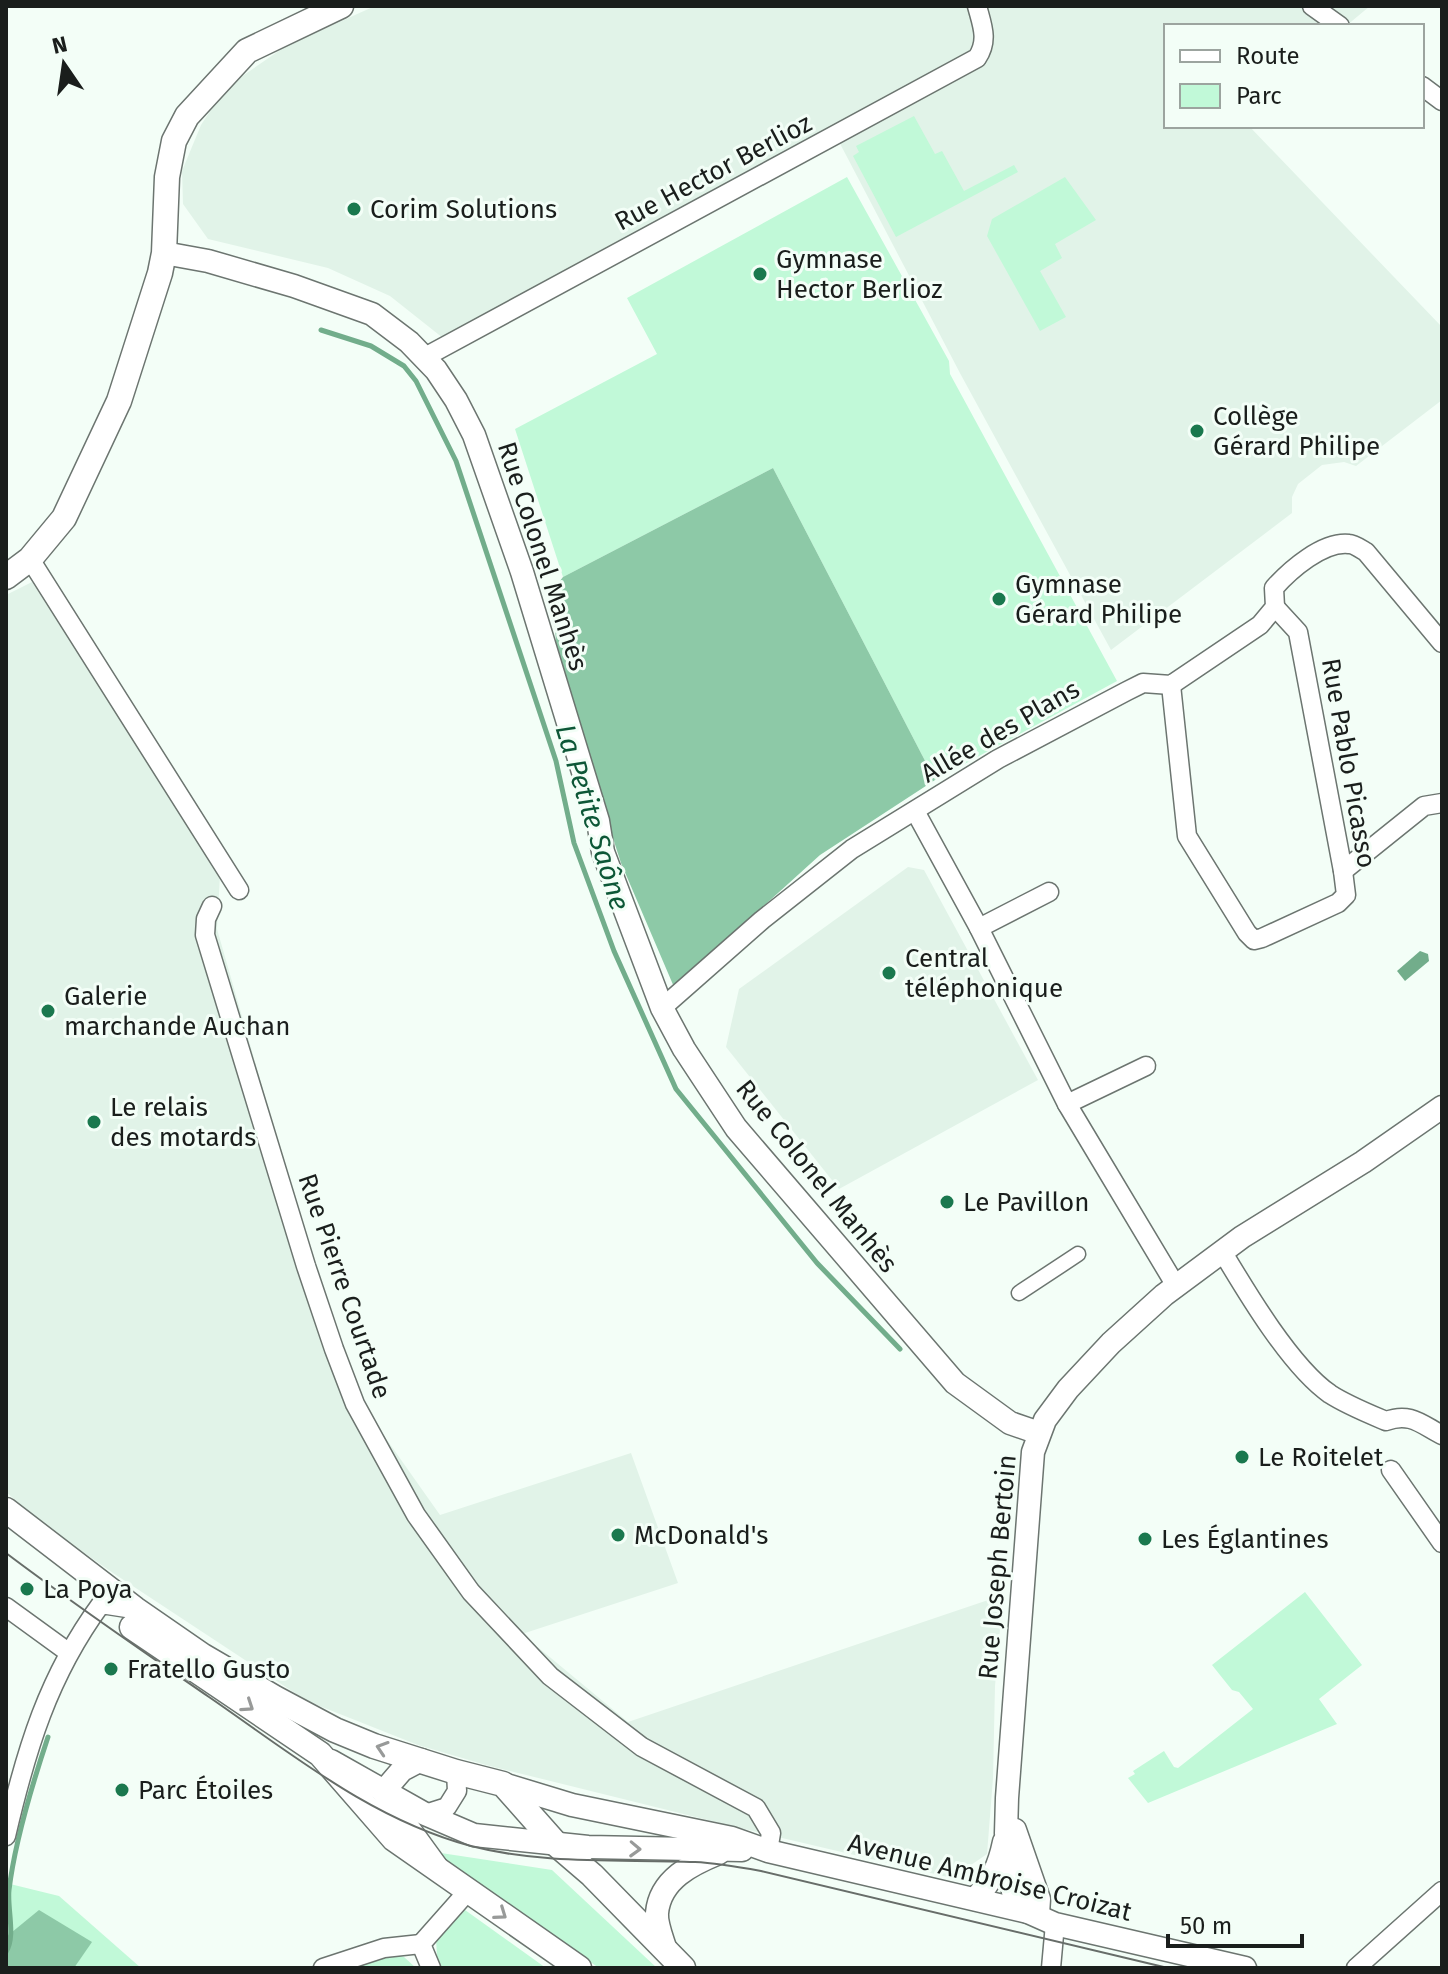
<svg xmlns="http://www.w3.org/2000/svg" width="1448" height="1974" font-family="'Fira Sans',sans-serif">
  <style>
    .built { fill: #e1f3e8 }
    .green { fill: #c1f9d8 }
    .forest { fill: #8dc9a7 }
    .water { fill: #72ad8b }
    .lines { fill: none; stroke-linecap: round; stroke-linejoin: round }
    .stream { stroke: #72ad8b; stroke-width: 5 }
    .pedestrian-casing { stroke: #6c7570; stroke-width: 17 }
    .minor-casing { stroke: #6c7570; stroke-width: 21 }
    .tertiary-casing { stroke: #6c7570; stroke-width: 25 }
    .secondary-casing { stroke: #6c7570; stroke-width: 27 }
    .pedestrian { stroke: #fff; stroke-width: 14 }
    .minor { stroke: #fff; stroke-width: 18 }
    .tertiary { stroke: #fff; stroke-width: 22 }
    .secondary { stroke: #fff; stroke-width: 24 }
    .tram { stroke: #676d69; stroke-width: 2 }
    .oneway { stroke: #989a99 }
    .poi-dot { fill: #1a784e; stroke: #f3fef7; stroke-width: 3 }
    .labels { text-anchor: middle; stroke-width: 6; stroke-linejoin: round; paint-order: stroke }
    .street-label { font-size: 26px; fill: #1a1e1c; stroke: #f3fef7 }
    .poi-label { font-size: 26px; fill: #1a1e1c; stroke: #f3fef7; text-anchor: start }
    .water-label { font-size: 28px; font-style: italic; fill: #0d5737; stroke: #f3fef7 }
  </style>
  <rect width="100%" height="100%" fill="#f3fef7"/>
  <g class="built">
    <polygon points="375,6 1370,6 1346,26 1166,26 1166,126 1249,126 1442,327 1442,400 1356,466 1344,462 1322,465 1298,484 1292,497 1292,513 1111,650 961,375 835,134 443,338 390,296 328,268 208,239 183,204 182,171 201,125 218,99 238,79 286,46"/>
    <polygon points="32,582 220,875 217,929 312,1261 363,1406 440,1515 631,1453 678,1583 522,1634 628,1722 1003,1595 995,1686 993,1778 987,1854 952,1878 736,1827 486,1765 418,1745 307,1701 113,1573 47,1527 6,1492 6,595"/>
    <polygon points="908,867 924,870 1038,1080 839,1189 726,1047 739,989"/>
  </g>
  <g class="green">
    <polygon points="914,116 935,154 942,151 964,191 1014,165 1018,172 896,237 853,156 859,152 856,146"/>
    <polygon points="847,177 949,361 950,374 1117,681 935,780 773,468 563,577 515,429 657,354 627,298"/>
    <polygon points="1065,177 1096,220 1055,244 1062,258 1040,271 1066,317 1040,331 987,236 992,219"/>
    <polygon points="1305,1592 1362,1665 1319,1699 1337,1724 1148,1803 1128,1778 1135,1774 1133,1771 1164,1751 1174,1767 1178,1768 1253,1709 1239,1692 1232,1690 1212,1665"/>
    <polygon points="441,1853 552,1870 657,1968 599,1968 446,1862"/>
    <polygon points="6,1883 59,1896 141,1968 6,1968"/>
    <polygon points="465,1910 546,1968 442,1968 437,1957 436,1938"/>
    <polygon points="393,1954 404,1957 416,1968 346,1968"/>
  </g>
  <g class="forest">
    <polygon points="773,468 935,780 820,855 674,987 621,863 558,667 552,591 563,577"/>
    <polygon points="39,1910 92,1942 74,1968 6,1968 6,1937"/>
  </g>
  <polygon class="water" points="1420,951 1428,954 1429,961 1405,981 1397,971"/>
  <g class="lines">
    <g class="stream">
      <polyline points="321,330 371,346 404,366 416,381 456,461 556,761 574,843 614,951 676,1089 817,1263 900,1349"/>
      <path d="M6,1952C16,1936 7,1909 9,1890C15,1840 32,1785 48,1737"/>
    </g>
    <defs>
      <polyline id="pedestrian" points="1019,1293 1078,1254"/>
      <g id="minor">
        <polyline points="1312,6 1340,26"/>
        <polyline points="1422,86 1442,101"/>
        <path d="M425,357L977,58C989,40 982,25 977,6"/>
        <polyline points="30,559 239,890"/>
        <polyline points="1171,685 1187,836 1247,933 1254,940 1262,938 1338,903 1346,895 1343,871 1298,632 1275,607"/>
        <polyline points="915,811 979,928 1067,1104 1176,1286"/>
        <polyline points="1343,871 1424,806 1442,803"/>
        <polyline points="212,906 206,919 205,935 306,1266 334,1349 355,1404 416,1515 471,1592 550,1676 642,1747 756,1808 771,1833 768,1851"/>
        <polyline points="979,928 1049,892"/>
        <path d="M662,1008L762,920L852,849L998,759L1127,691L1143,683L1171,685L1260,625L1275,607L1274,588C1290,570 1323,541 1349,544C1354,544 1361,549 1366,552L1442,643"/>
        <polyline points="1067,1104 1146,1066"/>
        <path d="M1222,1251C1247,1293 1291,1367 1330,1394C1347,1405 1367,1413 1386,1421C1410,1412 1421,1424 1442,1435"/>
        <polyline points="1391,1470 1442,1543"/>
        <polyline points="6,1607 68,1652"/>
        <polyline points="425,1814 447,1807 457,1791 456,1772"/>
        <path d="M6,1836C26,1750 48,1676 101,1604L133,1609"/>
        <polyline points="323,1968 384,1948 421,1944"/>
        <polyline points="431,1968 421,1944 468,1891"/>
        <polyline points="1051,1968 1055,1924"/>
        <polyline points="1356,1968 1442,1891"/>
      </g>
      <g id="tertiary">
        <polyline points="164,253 208,261 294,286 372,314 409,342 436,370 456,400 474,435 522,572 598,821 603,852 662,1008 684,1049 736,1128 955,1383 1010,1423 1039,1433"/>
        <polyline points="331,1761 425,1814 474,1835 588,1847 742,1850"/>
        <polyline points="503,1784 572,1805 732,1838 768,1851 1028,1912 1055,1924 1245,1968"/>
        <polyline points="383,1792 402,1770 421,1760"/>
        <polyline points="386,1797 436,1866"/>
        <polyline points="1015,1830 1039,1899 1038,1914"/>
        <path d="M975,1899C992,1881 999,1866 1004,1842"/>
        <polyline points="1028,1912 1013,1892 1006,1833 1007,1798 1033,1452 1045,1420 1068,1389 1111,1343 1164,1295 1242,1237 1363,1162 1442,1107"/>
        <path d="M666,1951C663,1940 656,1924 657,1913C660,1879 692,1864 719,1853"/>
      </g>
      <g id="secondary">
        <polyline points="6,577 30,559 64,518 119,401 160,273 164,253 167,177 174,141 187,116 247,51 341,6"/>
        <polyline points="6,1510 135,1609 203,1656 275,1698 335,1730 374,1746 456,1772 503,1784 557,1845 592,1875 683,1968"/>
        <polyline points="132,1627 320,1754 394,1839 579,1968"/>
      </g>
    </defs>
    <use href="#pedestrian" class="pedestrian-casing"/>
    <use href="#minor" class="minor-casing"/>
    <use href="#tertiary" class="tertiary-casing"/>
    <use href="#secondary" class="secondary-casing"/>
    <use href="#pedestrian" class="pedestrian"/>
    <use href="#minor" class="minor"/>
    <use href="#tertiary" class="tertiary"/>
    <use href="#secondary" class="secondary"/>
    <path class="tram" d="M6,1553C72,1603 141,1650 209,1697C292,1754 372,1820 471,1846C544,1865 621,1859 695,1862C717,1863 739,1867 761,1871L1168,1968"/>
  </g>
  <defs><path id="oneway-chevron" d="M-2-3.5L2.5 0L-2 3.5" fill="none" stroke-width="1.6" stroke-linecap="round" stroke-linejoin="round" transform="scale(2)"/></defs>
  <g class="oneway">
    <use href="#oneway-chevron" transform="translate(248 1706) rotate(34)"/>
    <use href="#oneway-chevron" transform="translate(382 1748) rotate(-162)"/>
    <use href="#oneway-chevron" transform="translate(635 1849) rotate(2)"/>
    <use href="#oneway-chevron" transform="translate(501 1914) rotate(35)"/>
  </g>
  <g class="poi-dot">
    <circle cx="354" cy="209" r="8"/>
    <circle cx="760" cy="274" r="8"/>
    <circle cx="1197" cy="431" r="8"/>
    <circle cx="999" cy="599" r="8"/>
    <circle cx="889" cy="973" r="8"/>
    <circle cx="48" cy="1011" r="8"/>
    <circle cx="94" cy="1122" r="8"/>
    <circle cx="947" cy="1202" r="8"/>
    <circle cx="1242" cy="1457" r="8"/>
    <circle cx="618" cy="1535" r="8"/>
    <circle cx="1145" cy="1539" r="8"/>
    <circle cx="27" cy="1589" r="8"/>
    <circle cx="111" cy="1669" r="8"/>
    <circle cx="122" cy="1790" r="8"/>
  </g>
  <g class="labels">
    <g class="street-label">
      <text transform="translate(713 172) rotate(-28)" y="9">Rue Hector Berlioz</text>
      <text transform="translate(543 556) rotate(72)" y="9">Rue Colonel Manhès</text>
      <text transform="translate(1000 731) rotate(-30)" y="9">Allée des Plans</text>
      <text transform="translate(1349 763) rotate(80)" y="9">Rue Pablo Picasso</text>
      <text transform="translate(817 1176) rotate(51)" y="9">Rue Colonel Manhès</text>
      <text transform="translate(345 1286) rotate(71)" y="9">Rue Pierre Courtade</text>
      <text transform="translate(997 1567) rotate(-85)" y="9">Rue Joseph Bertoin</text>
      <text transform="translate(990 1877) rotate(14)" y="9">Avenue Ambroise Croizat</text>
    </g>
    <g class="poi-label">
      <text x="370" y="218">Corim Solutions</text>
      <text x="776" y="268">Gymnase<tspan x="776" dy="30">Hector Berlioz</tspan></text>
      <text x="1213" y="425">Collège<tspan x="1213" dy="30">Gérard Philipe</tspan></text>
      <text x="1015" y="593">Gymnase<tspan x="1015" dy="30">Gérard Philipe</tspan></text>
      <text x="905" y="967">Central<tspan x="905" dy="30">téléphonique</tspan></text>
      <text x="64" y="1005">Galerie<tspan x="64" dy="30">marchande Auchan</tspan></text>
      <text x="110" y="1116">Le relais<tspan x="110" dy="30">des motards</tspan></text>
      <text x="963" y="1211">Le Pavillon</text>
      <text x="1258" y="1466">Le Roitelet</text>
      <text x="634" y="1544">McDonald's</text>
      <text x="1161" y="1548">Les Églantines</text>
      <text x="43" y="1598">La Poya</text>
      <text x="127" y="1678">Fratello Gusto</text>
      <text x="138" y="1799">Parc Étoiles</text>
    </g>
    <g class="water-label">
      <text transform="translate(593 817) rotate(73)" y="10">La Petite Saône</text>
    </g>
  </g>
  <rect width="1448" height="1974" fill="none" stroke="#1a1e1c" stroke-width="16"/>
  <rect x="1164" y="24" width="260" height="104" fill="#f3fef7" stroke="#9ca49f" stroke-width="2"/>
  <rect x="1180" y="50" width="40" height="12" fill="#ffffff" stroke="#9ca49f" stroke-width="2"/>
  <text x="1236" y="64" font-size="24" fill="#1a1e1c">Route</text>
  <rect x="1180" y="84" width="40" height="24" fill="#c1f9d8" stroke="#9ca49f" stroke-width="2"/>
  <text x="1236" y="104" font-size="24" fill="#1a1e1c">Parc</text>
  <g transform="translate(64 64) rotate(347)" stroke="#f3fef7" stroke-width="6" paint-order="stroke">
  <path d="M0-6L14 30L0 20L-14 30Z" fill="#1a1e1c"/>
  <text y="-12" font-size="22" font-weight="bold" text-anchor="middle" fill="#1a1e1c">N</text>
  </g>
  <path d="M1168 1934v12h134v-12" fill="none" stroke="#1a1e1c" stroke-width="4"/>
  <text x="1180" y="1934" font-size="24" fill="#1a1e1c" stroke="#f3fef7" stroke-width="6" paint-order="stroke">50 m</text>
</svg>
